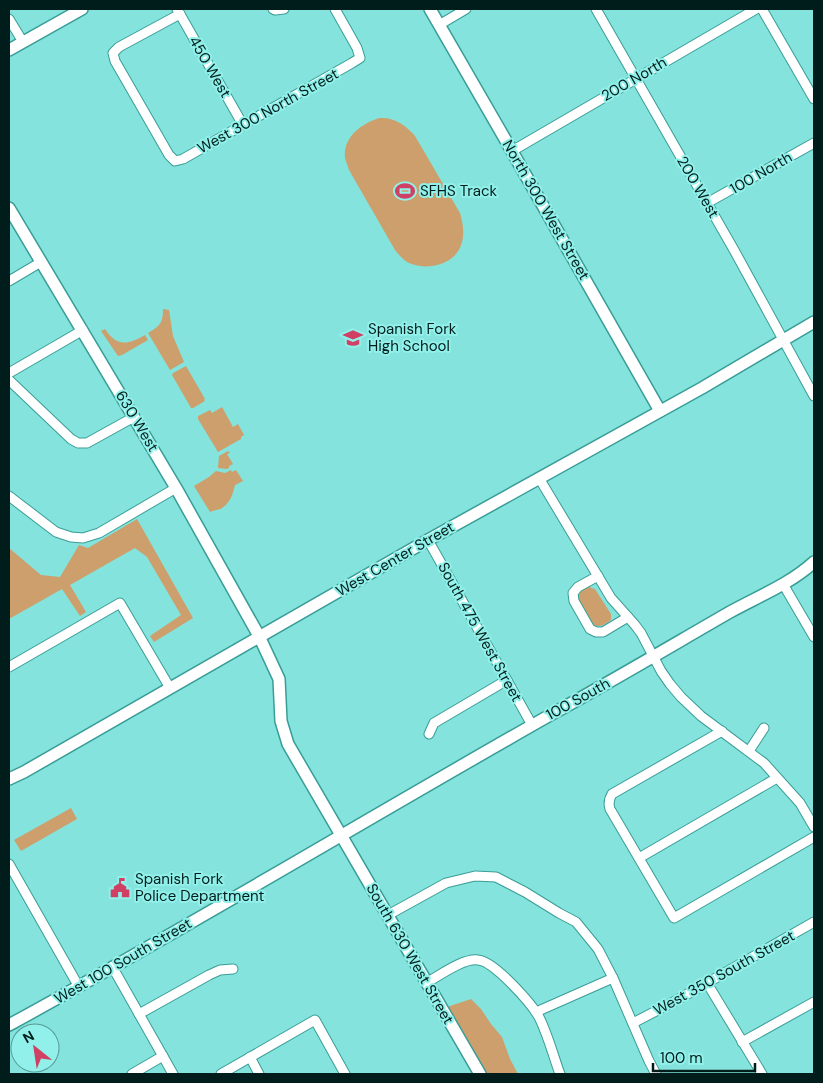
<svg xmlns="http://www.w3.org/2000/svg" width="823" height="1083" font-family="'DM Sans',sans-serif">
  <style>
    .green { fill: #cd9f6c }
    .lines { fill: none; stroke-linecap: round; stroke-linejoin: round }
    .street-casing { stroke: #399d97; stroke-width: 11 }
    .secondary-casing { stroke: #399d97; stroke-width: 14 }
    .street { stroke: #fff; stroke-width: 9 }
    .secondary { stroke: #fff; stroke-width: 11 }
    .labels { text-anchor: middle; stroke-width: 4; stroke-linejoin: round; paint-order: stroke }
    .street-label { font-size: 15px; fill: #001d1b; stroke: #91f1ea }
    .poi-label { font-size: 15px; fill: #001d1b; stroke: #91f1ea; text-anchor: start }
  </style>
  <rect width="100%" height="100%" fill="#84e3dc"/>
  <g class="green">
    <path d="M379,118C394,117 406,125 415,136L460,213C468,239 462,261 432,266C425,267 416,266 409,263C403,260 399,255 395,250L349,170C348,166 346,162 345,158C343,137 361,124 379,118Z"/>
    <path d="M163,309L169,310L173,336L184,362L170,370L148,333C160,326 163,323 163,309Z"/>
    <path d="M105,329C117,347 127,345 145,335L148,340L122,355L118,356L101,331Z"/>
    <polygon points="186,366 205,399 204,400 205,401 193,408 191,408 172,375 173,373"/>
    <polygon points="222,407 233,427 238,424 244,435 241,437 241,439 218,452 198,419 198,416 210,410 212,413"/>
    <polygon points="228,451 230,453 227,454 233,464 229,466 229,468 227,469 218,468 219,456"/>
    <path d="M231,470L232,472L236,470L243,481L235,485C233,494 230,503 222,508C219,510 214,510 210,512L194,486L209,477L216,471L225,473Z"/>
    <polygon points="137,519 193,618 154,642 150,636 181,615 147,557 135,548 70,585 86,612 80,616 62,589 9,619 9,548 41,575 60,577 79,545 88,548"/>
    <path d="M590,586L591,588L595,589L611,614V620C605,624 599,629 593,624L578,599C578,592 584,589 590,586Z"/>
    <polygon points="71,808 77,819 21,851 14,840"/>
    <polygon points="471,999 481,1009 491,1024 502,1037 510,1059 518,1074 485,1074 447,1007"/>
  </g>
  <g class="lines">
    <defs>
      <g id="street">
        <polyline points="177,9 243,125"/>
        <polyline points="273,9 275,10 284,9"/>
        <polyline points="596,9 734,250 814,396"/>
        <polyline points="762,9 814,99"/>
        <polyline points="180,14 119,47 113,53 115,61 169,155 175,161 183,159 352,63 360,58 357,48 335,9"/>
        <polyline points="9,19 23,42"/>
        <polyline points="439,25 466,9"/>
        <polyline points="512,151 756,9"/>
        <polyline points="707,203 814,143"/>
        <polyline points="9,281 41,262"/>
        <polyline points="9,373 83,330"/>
        <polyline points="9,380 71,439 78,443 87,443 134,417"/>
        <polyline points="539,478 611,598 635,625 641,633 661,671 670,684 681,697 701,716 764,763 800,803 814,827"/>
        <polyline points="9,496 56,532 71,537 83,538 99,533 176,488"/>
        <polyline points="428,540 532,725"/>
        <polyline points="598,576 578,587 573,593 574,601 590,629 596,632 603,632 628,617"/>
        <polyline points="783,584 814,637"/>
        <polyline points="9,667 120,603 170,688"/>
        <path d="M722,731L612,794C609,799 608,803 610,809L674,918L814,837"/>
        <polyline points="429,734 434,723 507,680"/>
        <polyline points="749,751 764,728"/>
        <polyline points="639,858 777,778"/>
        <polyline points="9,864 79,987"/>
        <polyline points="388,915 446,883 475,876 496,877 525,892 559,913 576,922 598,949 613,978 649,1061 656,1074"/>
        <polyline points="113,968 173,1074"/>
        <path d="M426,983C439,976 463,958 478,960C494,961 531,1003 539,1017C548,1035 553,1055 560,1074"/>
        <polyline points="707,983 762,1074"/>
        <polyline points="536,1012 613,978"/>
        <polyline points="139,1014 209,975 220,970 233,969"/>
        <polyline points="633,1023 677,1000 814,922"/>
        <polyline points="742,1042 814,1002"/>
        <polyline points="250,1057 259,1074"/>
        <polyline points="132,1074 163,1056"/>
        <polyline points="221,1074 315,1020 345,1074"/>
      </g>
      <g id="secondary">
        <polyline points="430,9 505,139 660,411"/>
        <polyline points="9,50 82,9"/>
        <polyline points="9,208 176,488 259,636 279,679 281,721 288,744 480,1074"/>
        <polyline points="9,779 24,772 428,540 702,388 814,322"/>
        <path d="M9,1025C192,925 370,817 552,714C612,681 671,646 730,612C759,596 790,584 814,562"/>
      </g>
    </defs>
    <use href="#street" class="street-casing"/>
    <use href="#secondary" class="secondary-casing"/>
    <use href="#street" class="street"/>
    <use href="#secondary" class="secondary"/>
  </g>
  <defs>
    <symbol id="stadium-bare" viewBox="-9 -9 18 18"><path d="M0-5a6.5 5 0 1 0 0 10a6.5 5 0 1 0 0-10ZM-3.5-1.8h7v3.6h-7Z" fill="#cf4064" stroke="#91f1ea" stroke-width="2.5" paint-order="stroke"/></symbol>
    <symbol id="school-bare" viewBox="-9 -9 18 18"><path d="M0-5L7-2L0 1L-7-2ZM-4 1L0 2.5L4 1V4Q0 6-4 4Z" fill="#cf4064" stroke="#91f1ea" stroke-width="2.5" paint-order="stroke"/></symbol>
    <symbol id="civic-bare" viewBox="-9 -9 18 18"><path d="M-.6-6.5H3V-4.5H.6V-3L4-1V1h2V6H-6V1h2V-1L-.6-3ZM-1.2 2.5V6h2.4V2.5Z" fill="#cf4064" stroke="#91f1ea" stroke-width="2.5" paint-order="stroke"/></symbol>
  </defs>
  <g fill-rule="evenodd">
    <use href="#stadium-bare" x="391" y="177" width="28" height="28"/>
    <use href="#school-bare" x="339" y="324" width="28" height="28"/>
    <use href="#civic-bare" x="106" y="874" width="28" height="28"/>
  </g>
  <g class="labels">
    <g class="street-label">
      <text transform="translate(210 67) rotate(60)" y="5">450 West</text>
      <text transform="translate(634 79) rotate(-30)" y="5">200 North</text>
      <text transform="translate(268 111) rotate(-29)" y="5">West 300 North Street</text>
      <text transform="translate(761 173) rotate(-30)" y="5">100 North</text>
      <text transform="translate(698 187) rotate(60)" y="5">200 West</text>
      <text transform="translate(546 210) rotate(60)" y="5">North 300 West Street</text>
      <text transform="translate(137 421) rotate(59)" y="5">630 West</text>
      <text transform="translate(395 559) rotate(-30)" y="5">West Center Street</text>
      <text transform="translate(480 632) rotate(61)" y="5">South 475 West Street</text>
      <text transform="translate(578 699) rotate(-29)" y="5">100 South</text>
      <text transform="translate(410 954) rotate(60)" y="5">South 630 West Street</text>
      <text transform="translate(123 961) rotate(-30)" y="5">West 100 South Street</text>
      <text transform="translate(724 973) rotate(-29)" y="5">West 350 South Street</text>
    </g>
    <g class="poi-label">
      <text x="420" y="196">SFHS Track</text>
      <text x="368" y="334">Spanish Fork<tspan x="368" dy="17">High School</tspan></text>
      <text x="135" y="884">Spanish Fork<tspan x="135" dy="17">Police Department</tspan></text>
    </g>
  </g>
  <rect width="823" height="1083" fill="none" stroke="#001d1b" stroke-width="20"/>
  <g transform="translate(35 1048) rotate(330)"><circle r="24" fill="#91f1ea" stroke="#579c97"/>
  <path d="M0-4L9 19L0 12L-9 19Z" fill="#cf4064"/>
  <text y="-8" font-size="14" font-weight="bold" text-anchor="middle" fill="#001d1b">N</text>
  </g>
  <path d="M653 1063v8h102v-8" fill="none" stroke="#001d1b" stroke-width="2.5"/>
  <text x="660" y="1063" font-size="15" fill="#001d1b" stroke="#91f1ea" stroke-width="4" paint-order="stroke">100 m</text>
</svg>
